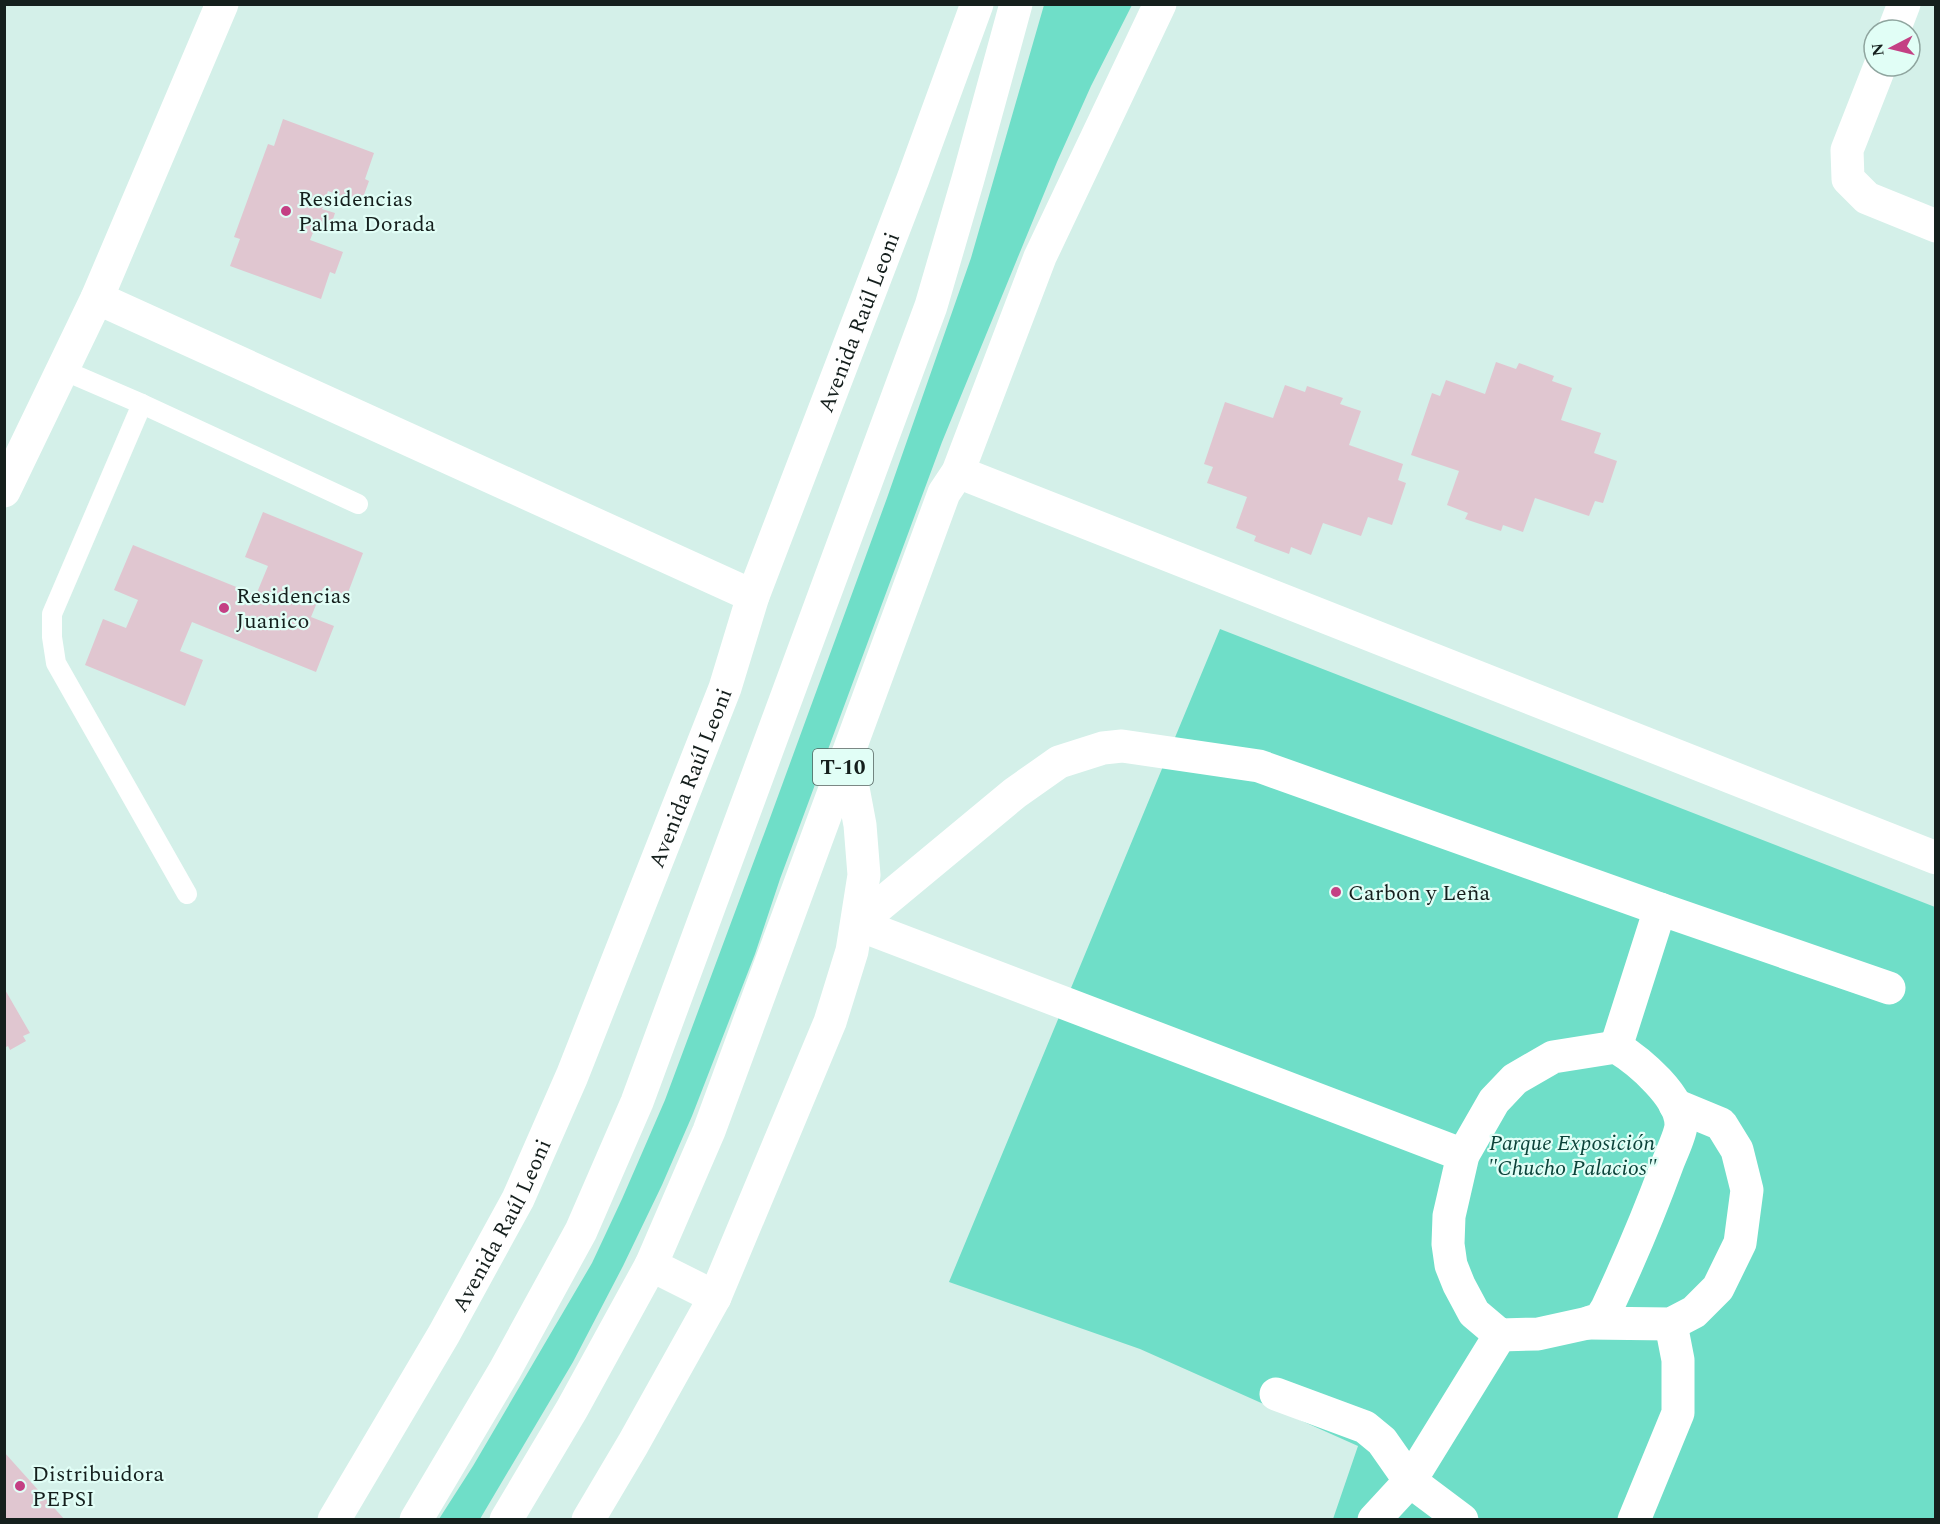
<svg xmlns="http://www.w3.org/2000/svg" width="1940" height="1524" font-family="Spectral,serif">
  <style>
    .green { fill: #6fdec8 }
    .building { fill: #e0c6d0 }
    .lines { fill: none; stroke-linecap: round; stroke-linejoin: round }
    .service { stroke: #fff; stroke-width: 20 }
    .minor { stroke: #fff; stroke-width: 33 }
    .trunk { stroke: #fff; stroke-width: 33 }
    .poi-dot { fill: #c44084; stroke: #e1fef6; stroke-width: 2 }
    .labels { text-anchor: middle; stroke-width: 4.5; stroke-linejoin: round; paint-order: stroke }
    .shield { fill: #e1fef6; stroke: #52625e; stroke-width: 1.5 }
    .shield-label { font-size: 21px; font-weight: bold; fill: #151f1d }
    .poi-label { font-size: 22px; fill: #151f1d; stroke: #e1fef6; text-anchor: start }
    .street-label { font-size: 22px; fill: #151f1d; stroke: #e1fef6 }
    .park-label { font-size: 22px; font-style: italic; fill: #0b4239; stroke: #e1fef6 }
  </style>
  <rect width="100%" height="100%" fill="#d4f0e9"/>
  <g class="green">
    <polygon points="1044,5 1132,5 1091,86 1057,162 942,442 780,879 755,954 692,1116 662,1185 623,1266 573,1362 480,1519 439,1519 473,1466 592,1263 622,1199 665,1100 770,818 887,498 971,258"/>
    <polygon points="1220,629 1935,907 1935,1519 1333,1519 1358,1446 1140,1349 949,1282"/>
  </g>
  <g class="building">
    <polygon points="283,119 374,153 365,179 369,181 361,203 328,191 322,209 335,213 330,228 317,223 310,240 343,252 335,274 330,272 321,299 230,266 240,239 234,237 268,144 274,146"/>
    <polygon points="1496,362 1516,369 1519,363 1554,376 1552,381 1572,388 1561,420 1601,433 1594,453 1617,461 1603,503 1595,501 1589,516 1535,498 1523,532 1503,525 1501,531 1465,519 1468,513 1447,505 1459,471 1411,455 1432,393 1440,396 1446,380 1485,394"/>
    <polygon points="1285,385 1305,392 1307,386 1343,398 1340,404 1361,411 1349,445 1403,464 1398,480 1406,483 1392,525 1368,517 1361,536 1323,523 1311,555 1291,547 1289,554 1254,541 1256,536 1236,528 1247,497 1207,483 1213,467 1204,464 1225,402 1273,418"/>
    <polygon points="263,512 363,553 346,598 323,588 311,617 334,626 316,672 192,622 180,651 203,660 185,706 85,665 103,619 126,628 138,600 114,590 133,545 256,595 268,566 245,557"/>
    <polygon points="4,988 30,1033 23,1036 26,1041 10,1050 8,1046 4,1048"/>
    <polygon points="4,1452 65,1520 4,1520"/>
  </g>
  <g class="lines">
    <g class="service">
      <polyline points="63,370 142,404 358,504"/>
      <polyline points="142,404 52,614 52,637 56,663 187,894"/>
    </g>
    <g class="minor">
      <polyline points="1894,30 1904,4"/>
      <polyline points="1880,66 1847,150 1848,179 1867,198 1936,226"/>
      <polyline points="97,298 753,596"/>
      <polyline points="958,472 1936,858"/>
      <polyline points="4,491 97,298 222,4"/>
      <path d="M1616,1047C1639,1061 1682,1097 1681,1126C1680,1136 1671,1154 1667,1165C1649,1214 1629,1261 1607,1308L1600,1319L1588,1323L1538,1334L1500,1335L1474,1313L1459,1285L1451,1265L1448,1244L1449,1216L1463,1155L1494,1101L1515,1079L1553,1057Z"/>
      <polyline points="1616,1047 1660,909"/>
      <polyline points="1463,1155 857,924 1015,793 1059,762 1103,748 1122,746 1259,766 1660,909 1889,988"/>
      <polyline points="651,1265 715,1297"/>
      <polyline points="1588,1323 1671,1324 1694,1312 1718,1288 1740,1243 1747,1190 1737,1150 1721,1124 1675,1105"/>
      <polyline points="1276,1394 1365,1427 1382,1441 1410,1481 1462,1520"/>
      <path id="s1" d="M334,1520L444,1334L518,1199L572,1076L725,688L753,596L913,179L977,4"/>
      <polyline points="588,1520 633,1444 715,1297 830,1022 852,951 864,875 860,825 847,756"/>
      <polyline points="1374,1520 1410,1481 1500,1335"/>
      <polyline points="1634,1520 1678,1413 1678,1360 1671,1324"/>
    </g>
    <g class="trunk">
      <polyline points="416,1520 505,1370 581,1231 637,1102 931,306 968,179 1016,4"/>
      <polyline points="506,1520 572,1409 651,1265 709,1131 944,493 958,472 1040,257 1160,4"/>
    </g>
  </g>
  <g class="poi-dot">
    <circle cx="286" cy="211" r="6"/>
    <circle cx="224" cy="608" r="6"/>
    <circle cx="1336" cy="892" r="6"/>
    <circle cx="20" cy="1486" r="6"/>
  </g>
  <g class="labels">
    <rect class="shield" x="813" y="749" width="60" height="36" rx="4.5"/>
    <g class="shield-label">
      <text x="843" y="774">T-10</text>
    </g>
    <g class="poi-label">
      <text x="298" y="206">Residencias<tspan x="298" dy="25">Palma Dorada</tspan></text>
      <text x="236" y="603">Residencias<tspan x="236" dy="25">Juanico</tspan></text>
      <text x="1348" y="900">Carbon y Leña</text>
      <text x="32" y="1481">Distribuidora<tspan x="32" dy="25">PEPSI</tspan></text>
    </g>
    <g class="street-label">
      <text dy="8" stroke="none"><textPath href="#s1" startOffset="1311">Avenida Raúl Leoni</textPath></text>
      <text dy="8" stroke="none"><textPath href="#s1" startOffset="825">Avenida Raúl Leoni</textPath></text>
      <text dy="8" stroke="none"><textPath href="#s1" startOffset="339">Avenida Raúl Leoni</textPath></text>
    </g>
    <g class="park-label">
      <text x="1572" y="1150">Parque Exposición<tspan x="1572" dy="25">"Chucho Palacios"</tspan></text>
    </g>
  </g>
  <rect width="1940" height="1524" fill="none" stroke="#151f1d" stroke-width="12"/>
  <g transform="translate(1892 48) rotate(263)"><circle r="28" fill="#e1fef6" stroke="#8fa59f" stroke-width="1.5"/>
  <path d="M0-4.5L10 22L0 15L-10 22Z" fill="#c44084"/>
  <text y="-9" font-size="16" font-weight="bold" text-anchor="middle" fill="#151f1d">N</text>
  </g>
</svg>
